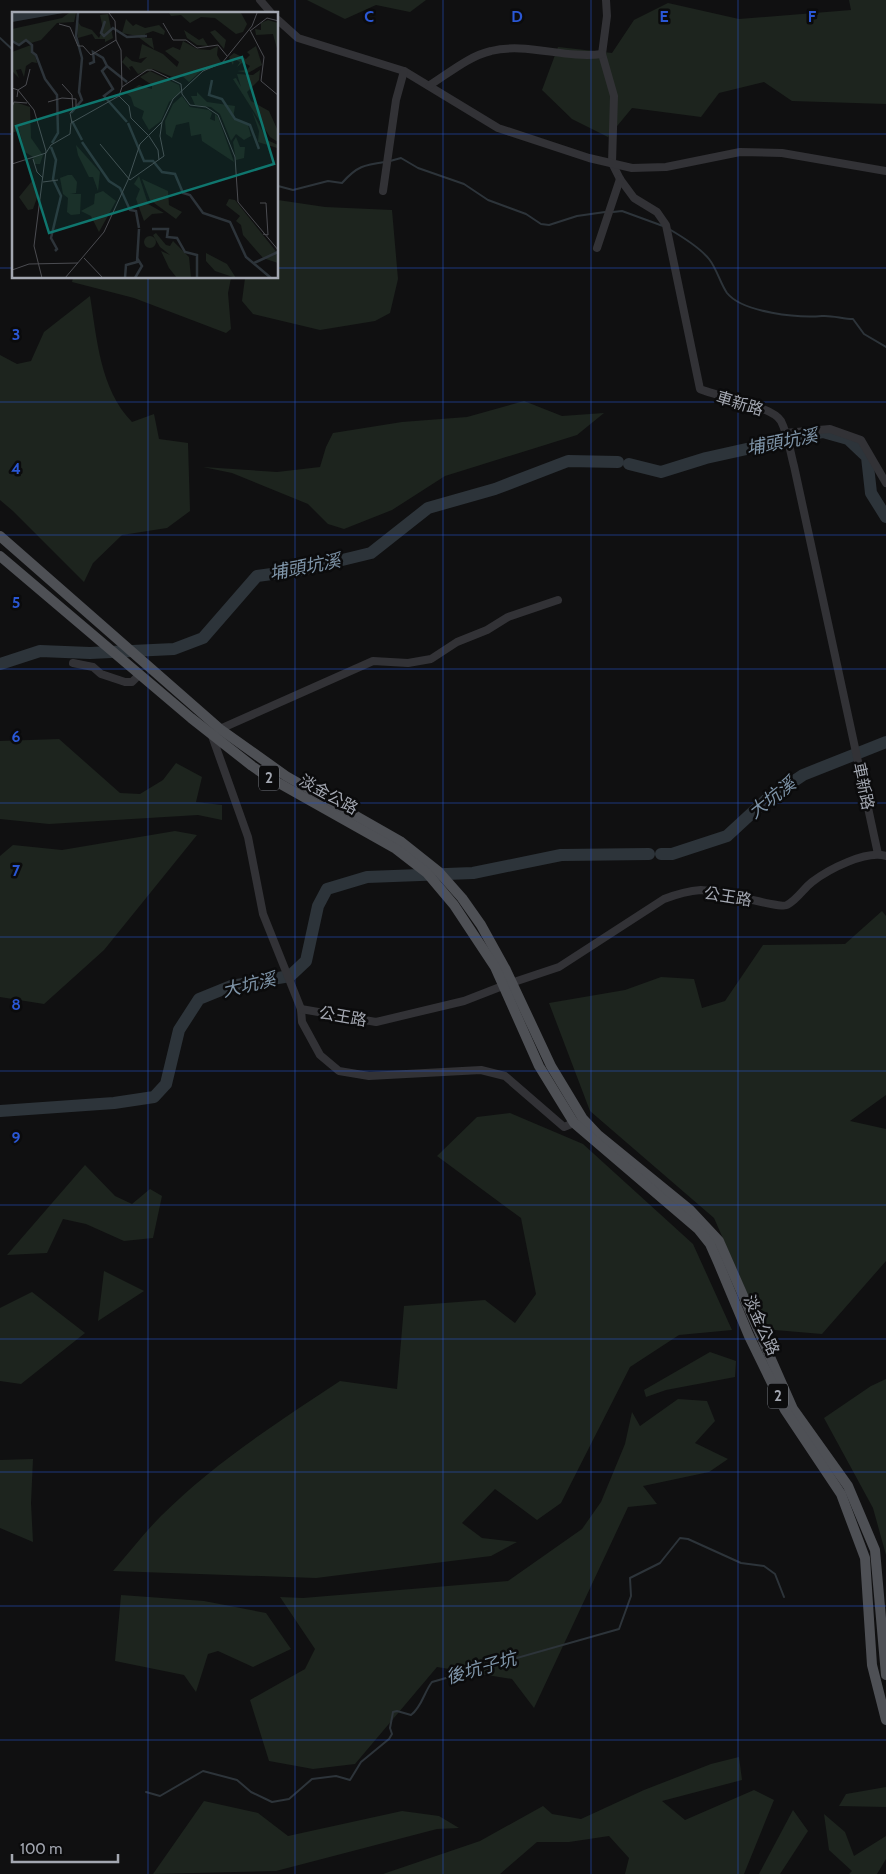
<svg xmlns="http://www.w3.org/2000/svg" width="886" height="1874" font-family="Cabin,'Noto Sans TC',sans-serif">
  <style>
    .green { fill: #1d241e }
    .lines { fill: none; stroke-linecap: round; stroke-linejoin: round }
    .stream { stroke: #2d343a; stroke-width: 2 }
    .river { stroke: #2d343a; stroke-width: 12 }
    .minor { stroke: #323236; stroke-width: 8 }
    .major { stroke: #4e5055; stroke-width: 10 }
    .grid { fill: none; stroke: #2a57d4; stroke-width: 1; stroke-opacity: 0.55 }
    .labels { text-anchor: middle; stroke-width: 5; stroke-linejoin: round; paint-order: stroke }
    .shield { fill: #0b0b0c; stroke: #757880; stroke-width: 1 }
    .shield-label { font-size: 15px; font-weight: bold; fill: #a3a7b1 }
    .street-label { font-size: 16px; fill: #a3a7b1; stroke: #0b0b0c }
    .water-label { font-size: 18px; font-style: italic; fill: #7e94a8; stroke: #0b0b0c }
    .inset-river { fill: none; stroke: #2d343a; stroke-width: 2.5 }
    .inset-road { fill: none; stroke: #4b4c51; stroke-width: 1 }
    .view { fill: #0f766e; fill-opacity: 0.15; stroke: #0f766e; stroke-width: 2.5 }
    .inset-edge { fill: none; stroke: #a3a7b1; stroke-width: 2.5 }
    .grid-label { font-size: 16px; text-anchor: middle; font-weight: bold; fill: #2a57d4; stroke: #0b0b0c; stroke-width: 5; stroke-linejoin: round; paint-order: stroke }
  </style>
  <rect width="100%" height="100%" fill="#101011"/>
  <g class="green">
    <polygon points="307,0 426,0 410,12 376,5 345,19"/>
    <polygon points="849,0 886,0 886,104 792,101 764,82 719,93 701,117 632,108 608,137 572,119 542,90 558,47 612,53 634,20 668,3 739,19 851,10"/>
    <polygon points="278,200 325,207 392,210 398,279 390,313 375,321 320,330 253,314 242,301 245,278 278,278"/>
    <polygon points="73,278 231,278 228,293 231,329 226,333 134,298 72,282"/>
    <path d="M90,296C97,339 100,389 132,422L154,414L159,439L188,443L190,511L167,528L122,535L93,563L84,582L13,511L0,500V355L17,364L31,361L44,332Z"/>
    <polygon points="524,401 562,416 604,413 577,435 445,476 392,510 344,529 328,524 308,504 232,473 203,467 277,472 320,467 326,447 333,433 402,422 467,417"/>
    <polygon points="59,739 120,793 140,794 163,780 176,763 202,777 196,802 222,805 222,820 198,815 49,824 0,819 0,741"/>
    <polygon points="175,831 197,835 104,950 44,1004 0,997 0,856 13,845 62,850"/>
    <polygon points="882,911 886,916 886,1095 850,1121 886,1129 886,1261 822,1334 763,1329 714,1218 590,1111 549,1003 625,990 661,977 694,979 702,1008 725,1001 763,945 845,944"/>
    <path d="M510,1113L583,1144L693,1244L732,1330L679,1335L630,1367L561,1503L537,1520L495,1489L462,1523L482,1538L517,1542L491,1556L316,1578L113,1571C129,1553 144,1533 161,1516C214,1463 278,1422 340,1381L397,1389L404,1306L485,1300L515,1323L536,1294L521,1218L437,1156L477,1117Z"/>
    <polygon points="85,1165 115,1196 132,1204 150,1189 162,1196 153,1238 124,1241 86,1224 63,1219 47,1253 7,1255"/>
    <polygon points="104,1271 144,1291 98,1321"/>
    <polygon points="32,1292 85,1333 21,1384 0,1381 0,1308"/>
    <polygon points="710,1352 736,1361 735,1377 666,1390 646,1397 644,1390"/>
    <polygon points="886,1379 886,1555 873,1508 824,1418 871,1386"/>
    <polygon points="678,1399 707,1401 715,1421 695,1443 728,1459 709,1472 643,1486 657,1504 628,1507 534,1708 512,1679 437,1667 355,1764 313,1769 269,1761 250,1700 305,1669 315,1649 280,1597 303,1598 508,1581 582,1529 601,1502 625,1444 632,1412 640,1426"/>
    <polygon points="33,1459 31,1503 33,1542 0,1528 0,1460"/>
    <polygon points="121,1595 204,1601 266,1613 291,1649 253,1667 218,1651 208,1654 196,1692 184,1675 115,1661"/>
    <polygon points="739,1757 742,1780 662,1801 685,1820 754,1790 774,1800 744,1874 625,1874 629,1858 609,1836 569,1842 537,1842 500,1874 383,1874 480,1841 543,1806 552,1814 581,1819 644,1790 711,1764"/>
    <polygon points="886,1787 886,1807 839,1806 846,1794"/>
    <polygon points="204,1801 258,1813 288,1836 402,1811 439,1816 459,1828 437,1829 276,1871 153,1874"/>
    <polygon points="793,1810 808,1831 780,1874 759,1874"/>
    <polygon points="824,1814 845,1832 854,1856 886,1836 886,1859 877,1874 849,1874 852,1871 829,1850"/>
  </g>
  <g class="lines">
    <g class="stream">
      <polyline points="0,38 14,51"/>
      <polyline points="390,161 401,158 418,168 464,184 488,200 526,214 541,224 549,225 577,216 605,212"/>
      <path d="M278,186L293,190L328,181L342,183C357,166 364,165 385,162"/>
      <polyline points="613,212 622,211 663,226"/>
      <path d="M669,229C681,236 701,249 709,259C717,269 720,283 727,293C743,313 799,318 822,316C832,315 843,319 853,319L864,334L886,347"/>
      <path d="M146,1792L160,1796L203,1771L237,1780L251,1792L272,1802L289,1799L312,1779L336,1776L350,1780L361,1762L389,1739L392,1734L390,1728L393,1712L397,1711L411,1715C422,1707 424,1692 432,1682L619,1629L631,1596L630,1578L660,1563L680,1538L688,1539L741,1563L764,1566L775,1574L784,1597"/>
    </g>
    <g class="river">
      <polyline points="629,464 661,472 706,458 823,432 848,439 867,457 871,493 886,517"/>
      <polyline points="0,664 40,651 90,653 174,649 203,638 257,576 301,570 371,553 428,508 495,489 568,461 618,462"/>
      <polyline points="661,854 672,854 727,836 766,800 803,775 886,742"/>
      <polyline points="0,1111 114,1103 154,1097 166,1084 179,1030 199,999 231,986 290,976 306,961 318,906 327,889 367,877 473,873 561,855 649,854"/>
    </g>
    <g class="minor">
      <polyline points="260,0 272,14"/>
      <path d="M606,0L607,16L602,54L614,96L612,163L620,179L634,198L657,212L666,225L700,389C718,397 773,406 781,421C788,435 790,451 794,466L878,854"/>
      <polyline points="278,20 298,38 404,71 498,128 589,158 632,168 666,167 740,152 782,153 886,171"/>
      <path d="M430,85C449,73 469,56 491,51C526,42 565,59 602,54"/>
      <polyline points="383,191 396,100 404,71"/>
      <polyline points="597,248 620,179"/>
      <polyline points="785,433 830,429 861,440 886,483"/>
      <polyline points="558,600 508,617 487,630 457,642 431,659 408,663 373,661 220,729 212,736 248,837 263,914 301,1009 302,1022 320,1055 339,1071 369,1076 481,1070 505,1076 564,1127 579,1121"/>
      <polyline points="73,663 93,667 101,674 125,682 132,682 140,674"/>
      <path d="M517,981L559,967L664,899C677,894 688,891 701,890C717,890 781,909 787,905C797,900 804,888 812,882C829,869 866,850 886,856"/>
      <polyline points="301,1009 376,1022 464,1001 500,987"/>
    </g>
    <g class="major">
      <polyline points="0,536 220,729 286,776 400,841 439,872 462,898 481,925 506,970 551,1066 583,1119 598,1135 690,1210 719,1241 793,1409 848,1486 875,1550 886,1675"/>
      <polyline points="0,556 191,718 252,766 268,777 396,849 427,873 454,905 495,967 539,1066 574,1123 698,1229 710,1244 718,1262 749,1336 785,1410 841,1494 865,1558 872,1665 886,1720"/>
    </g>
  </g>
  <path class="grid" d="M148,0V14M295,0V1874M443,0V1874M591,0V1874M738,0V1874M0,134H14M278,134H886M0,268H14M278,268H886M148,278V1874M0,402H886M0,535H886M0,669H886M0,803H886M0,937H886M0,1071H886M0,1205H886M0,1339H886M0,1472H886M0,1606H886M0,1740H886"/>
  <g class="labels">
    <g class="shield">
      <rect x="259" y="765.5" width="20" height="25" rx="4"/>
      <rect x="768" y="1383.5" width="20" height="25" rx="4"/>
    </g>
    <g class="shield-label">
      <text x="269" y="783">2</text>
      <text x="778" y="1401">2</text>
    </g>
    <g class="street-label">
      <text transform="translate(740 403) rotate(17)" y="6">車新路</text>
      <text transform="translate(864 786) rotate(78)" y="6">車新路</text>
      <text transform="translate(329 794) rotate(29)" y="6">淡金公路</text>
      <text transform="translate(728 896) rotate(9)" y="6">公王路</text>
      <text transform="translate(343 1016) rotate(10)" y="6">公王路</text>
      <text transform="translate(762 1325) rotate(66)" y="6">淡金公路</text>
    </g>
    <g class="water-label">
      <text transform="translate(782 442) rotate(-11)" y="6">埔頭坑溪</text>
      <text transform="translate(305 567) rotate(-11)" y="6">埔頭坑溪</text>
      <text transform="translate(772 798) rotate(-38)" y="6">大坑溪</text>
      <text transform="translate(249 985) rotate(-13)" y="6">大坑溪</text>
      <text transform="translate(481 1668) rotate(-16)" y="6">後坑子坑</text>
    </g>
  </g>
  <g transform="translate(12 12)">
    <rect width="266" height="266" fill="#101011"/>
    <path d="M57,1H64L62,10L45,11L29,28L19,31L14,28L6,32L0,29V17L50,6ZM157,1H229L235,12L231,20L224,22L203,6L189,5L178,11L169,3L159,4ZM96,2L101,26L93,30V27H83L80,22L66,26L64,7L69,14L80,18L87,26L91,17L88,3ZM114,7L121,14L124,12L133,16L147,13L153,19L152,23L141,19L133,22V26H140L142,37L125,24L110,21ZM256,8L266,11V40L261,22L244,23L243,17L249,18V11ZM172,18L187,28L191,26L196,34L185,33L175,26ZM203,18L214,28L212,37L198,20ZM171,29L185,37L198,38L206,34L205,43L209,50L190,58L177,70L169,63L165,67L141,57L126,62L120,54L117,55L119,59L110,50L114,44L120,49L129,51L135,45L127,47L130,32L151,42L165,55L167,50L153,39L161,35L168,38ZM19,33V41L23,43L25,51L20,50L14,54L12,65L9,57L4,58L7,66L0,59V40ZM244,34L250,53L236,61L225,59L235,58L238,54L231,50L225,55L228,50L222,47L221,53L217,45L222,41L234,47L238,43L235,40ZM248,58L247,68L235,80L239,89L257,99L266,119V130L258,125L221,67L224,66L229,75L225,62L241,63ZM138,59L167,73L169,80L157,90L149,109L137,118L130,106L132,99L122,94L119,85L114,81L127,73L140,77V73L128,65ZM185,80L195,90L223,94L221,107L236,113L239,124L232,128L224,122L219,129L208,102L199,95L183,93L179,84H185ZM170,84L178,95L197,98L200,101L198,107L203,109V102L206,105L222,150L190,129L189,122L179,124L177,110L164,113L160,126L154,122L153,109L161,92ZM0,89L18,95L19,126L31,143L28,152H22L21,145L13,140L7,118L0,121ZM240,99L255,128L266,133L265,136L246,130L247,119ZM224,125L228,135H233L232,146L224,148L221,130ZM64,133L88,160L86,179L81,165H77L66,143ZM56,163H60L65,170L64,181L58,182H69L68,202L59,203L55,200L56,186L51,182L48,166ZM127,164L136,192L152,201L140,202L132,209L124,187L128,177L122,172ZM130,167L156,179L157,193L170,200L164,207L138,188ZM20,169L26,183L21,197L16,198L7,185ZM91,179L104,189L87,220L79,204L69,199L82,192L83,182ZM217,187L223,188L266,242V251L251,246L231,223L229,213L224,209L228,204L214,193ZM144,221L154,233L158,234L161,229L177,245L179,266H165L157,256L149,239L158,243L148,235L141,223ZM132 230a6 6 0 1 1 12 0a6 6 0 1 1-12 0ZM194,241L215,252L224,266L203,259L194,249Z" fill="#1d241e"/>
    <path d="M0,1H51L0,10Z" fill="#2d343a"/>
    <path class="inset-river" d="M93,9L89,21L92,24L101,16L115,25L135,24M0,29L7,33L14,28L20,33V40L24,43L33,67L45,83L46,121L40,131M77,52L82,50L81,40L91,46L95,54L90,59L101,77L92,84L115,110M95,54L115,70M200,68L197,83L210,87L223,107L238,113L247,137M59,101L70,88L67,80L70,46L64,24L66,1M60,109L70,128M116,111L132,149H141L150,160L163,162L171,181L178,183L191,201L218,210L234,245L259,266M70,130L97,169L108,176L118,198L124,199L127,216M39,135L44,148L41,167L49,184L39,226L45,237L43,239M140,217H156L155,225L165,226L173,240L185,243V266M242,251L266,240M113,266L114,253L125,250L127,217M123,266L130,254L125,246"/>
    <path class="inset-road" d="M97,1L103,9L104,28L109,38L110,75L107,84M151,11L161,28H174L185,36L206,33L215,44M47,12L58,15L66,34H71M238,18L252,45L249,69L267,84M238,19L255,6L267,9M71,34L79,43L104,28M50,72L60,83L61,98M110,75L135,58H140L169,72L170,82L178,93L194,95L206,103L223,145L226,190L267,239M0,76L6,78L22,98L34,139L22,234L30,266M107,84L117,94L119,106L136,123M5,85L6,78L14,73L18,57M36,90L50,86L64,87V95L58,101L60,111M0,95L2,90L15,91M137,124L146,138L147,148M88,132L118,168L152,144L148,124L150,110M21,147L25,160L31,166M0,152L34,141L39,133L58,122L59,111L107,84M31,170L46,168M248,191H254L256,223L251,222M72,246L91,266M0,258L17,252L66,251M53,266L92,220L116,168L128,132L150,110L161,87L191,59L210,51L240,14L245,1"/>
    <path class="view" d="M230,45L262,152L37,221L4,114Z"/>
    <rect width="266" height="266" class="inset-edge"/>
  </g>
  <g class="grid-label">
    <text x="369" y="22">C</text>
    <text x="517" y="22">D</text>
    <text x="664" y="22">E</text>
    <text x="812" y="22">F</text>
    <text x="16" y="340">3</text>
    <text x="16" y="474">4</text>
    <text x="16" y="608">5</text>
    <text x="16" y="742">6</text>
    <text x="16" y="876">7</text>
    <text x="16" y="1010">8</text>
    <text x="16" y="1143">9</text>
  </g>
  <path d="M12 1854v8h106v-8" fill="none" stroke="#a3a7b1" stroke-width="2.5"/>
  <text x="20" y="1854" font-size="15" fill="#a3a7b1" stroke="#0b0b0c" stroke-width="4" paint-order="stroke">100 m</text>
</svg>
